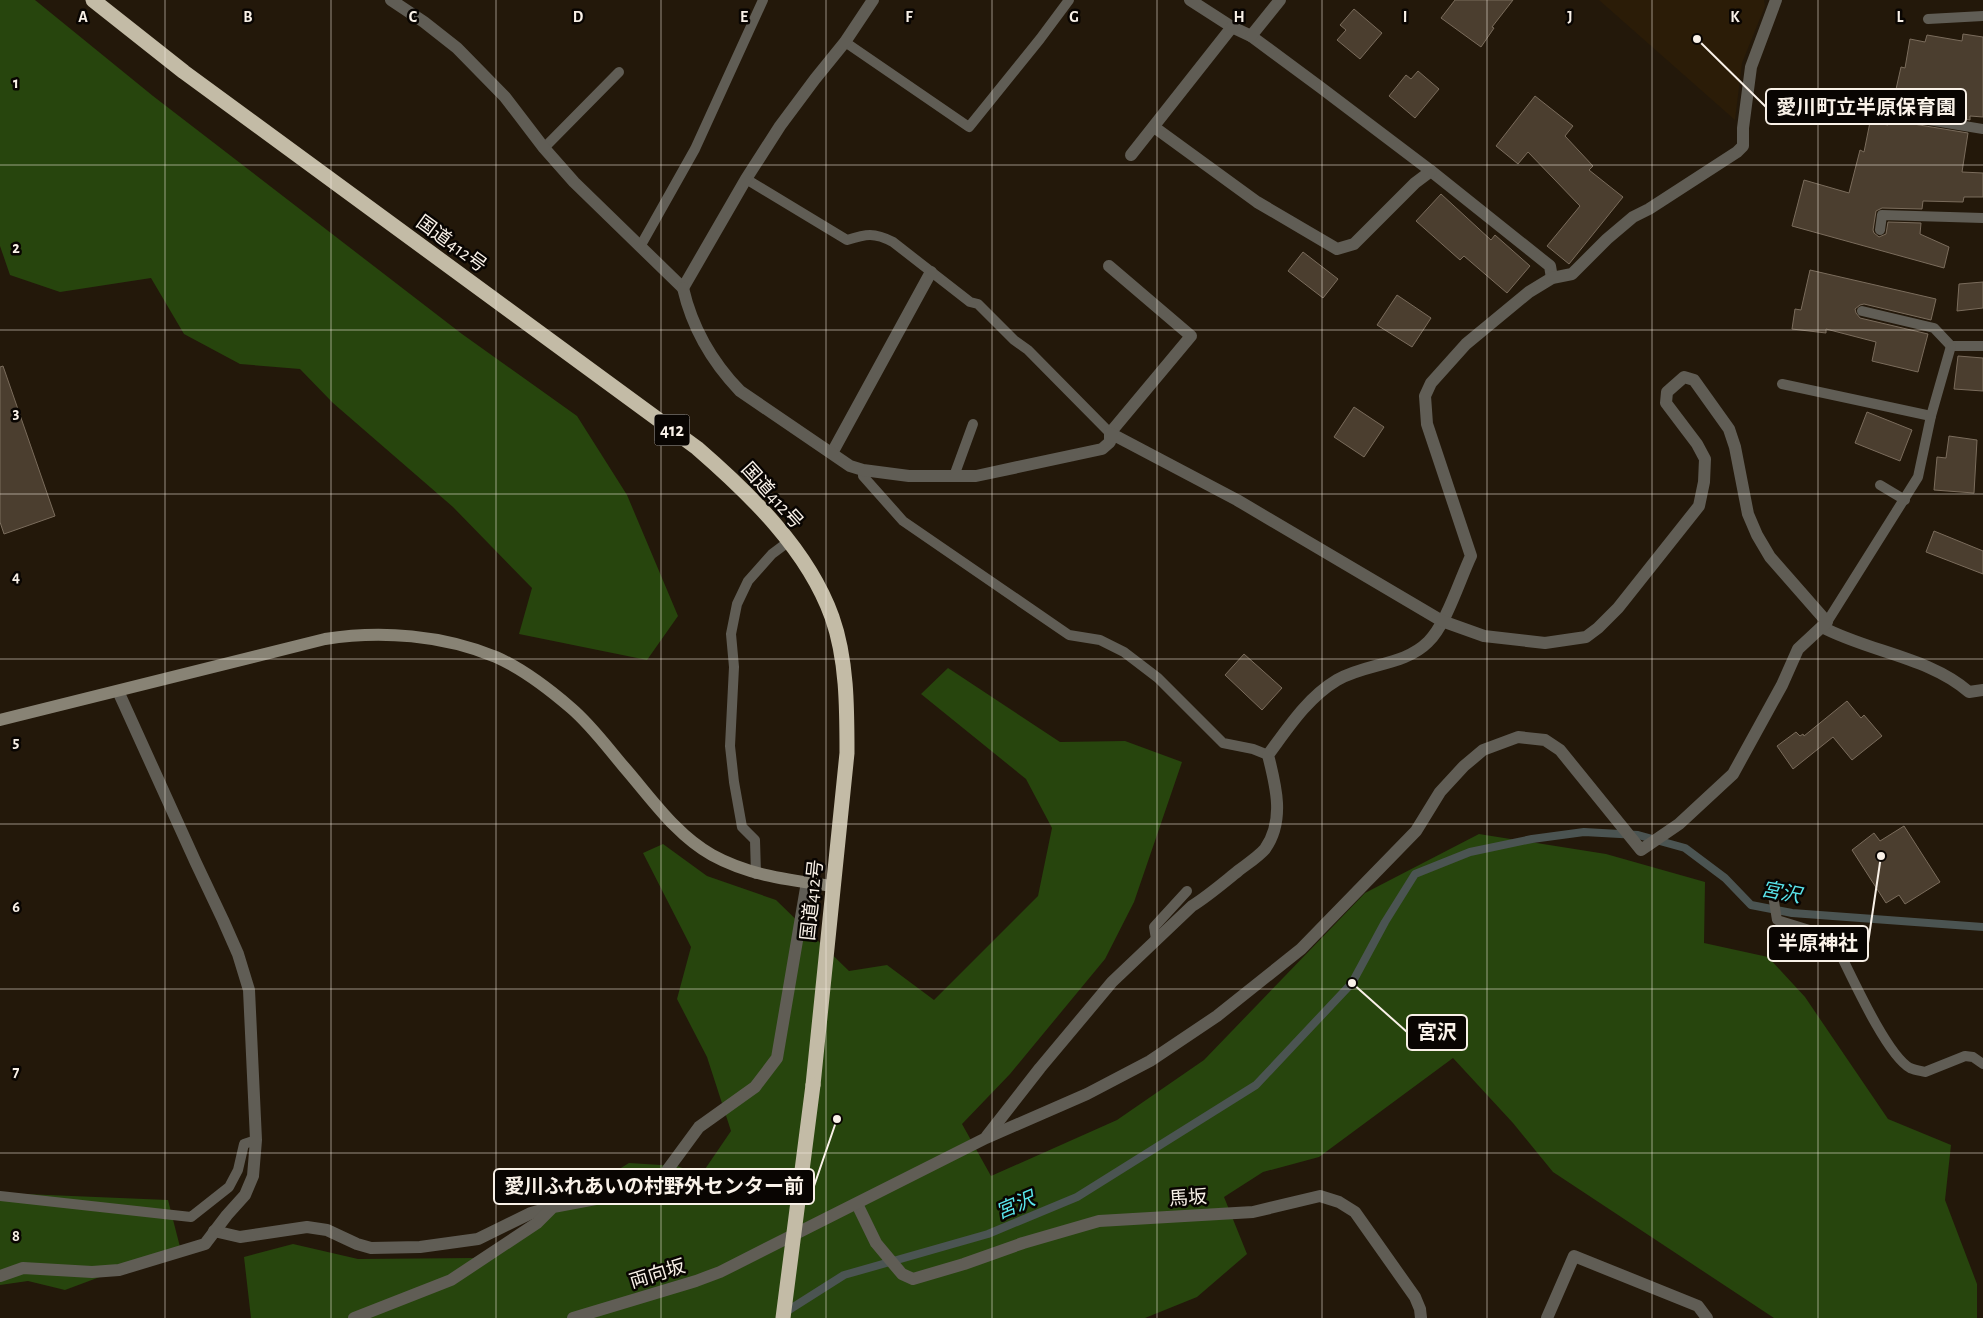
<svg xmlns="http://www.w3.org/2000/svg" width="1983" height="1318" font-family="'Alegreya Sans','Noto Sans JP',sans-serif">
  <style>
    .built { fill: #2b1c07 }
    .green { fill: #27450d }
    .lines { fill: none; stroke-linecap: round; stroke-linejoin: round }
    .stream { stroke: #4b5452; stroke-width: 8 }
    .building { fill: #4b3e2f; stroke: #7a6c5c }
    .lane { stroke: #605d55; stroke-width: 10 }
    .street { stroke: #605d55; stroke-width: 12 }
    .secondary { stroke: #888375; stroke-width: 12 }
    .highway { stroke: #c3bba6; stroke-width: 15 }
    .highway-bridge { stroke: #c3bba6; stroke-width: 15 }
    .grid { fill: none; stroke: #f9f1e8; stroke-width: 1; stroke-opacity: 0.55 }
    .labels { text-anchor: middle; stroke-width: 5; stroke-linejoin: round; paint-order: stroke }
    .shield { fill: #090502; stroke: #b1aaa3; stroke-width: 1 }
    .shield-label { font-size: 18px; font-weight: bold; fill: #f9f1e8 }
    .street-label { font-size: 19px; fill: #f9f1e8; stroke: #090502 }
    .water-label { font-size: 20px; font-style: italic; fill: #59e4eb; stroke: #090502 }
    .grid-label { font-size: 16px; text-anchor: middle; font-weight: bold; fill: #f9f1e8; stroke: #090502; stroke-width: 5; stroke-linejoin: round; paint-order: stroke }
    .leader { fill: none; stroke: #f9f1e8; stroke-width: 2 }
    .callout-dot { fill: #f9f1e8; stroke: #090502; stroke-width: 2 }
    .callout { fill: #090502; stroke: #f9f1e8; stroke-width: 2 }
    .callout-label { font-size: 20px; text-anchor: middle; font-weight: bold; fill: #f9f1e8 }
  </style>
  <rect width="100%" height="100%" fill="#23180a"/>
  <polygon class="built" points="1599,0 1764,0 1765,6 1742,63 1735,120"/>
  <g class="green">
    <polygon points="0,0 35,0 153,96 462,334 577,416 627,495 678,616 647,660 519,634 532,588 453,507 333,403 300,369 240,364 184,334 151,278 60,292 10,275 0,246"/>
    <polygon points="948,668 1060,742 1125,741 1182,762 1134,902 1105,959 1010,1074 962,1124 991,1176 1117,1120 1204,1060 1365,893 1479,834 1606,854 1705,882 1704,943 1768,957 1805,997 1888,1119 1951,1145 1945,1200 1977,1284 1977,1318 1774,1318 1553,1172 1513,1123 1453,1058 1319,1157 1263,1172 1224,1197 1247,1254 1197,1297 1145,1318 251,1318 244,1257 293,1244 358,1259 474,1258 629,1163 677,1166 701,1175 731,1131 707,1057 677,999 691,947 643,853 663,844 707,876 776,900 849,971 887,965 934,1000 1038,896 1052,828 1026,779 921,694"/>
    <polygon points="0,1193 168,1200 180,1247 65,1290 28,1281 0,1285"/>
  </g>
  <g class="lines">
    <polyline class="stream" points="784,1313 844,1275 988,1234 1077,1197 1256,1085 1352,983 1385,922 1415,874 1470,852 1532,839 1584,832 1638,835 1685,848 1725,878 1751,905 1792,913 1983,927"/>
  </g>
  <g class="building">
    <polygon points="1455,0 1513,0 1492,27 1494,28 1481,47 1441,18"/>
    <polygon points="1354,9 1382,33 1360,59 1337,40 1346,30 1340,25"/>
    <polygon points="1963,34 1983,37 1983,117 1970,116 1970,120 1892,107 1901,67 1905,68 1910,39 1925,42 1927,35 1962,41"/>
    <polygon points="1418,71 1439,89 1415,118 1389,96 1406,75 1411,79"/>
    <polygon points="1535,96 1573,126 1565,136 1593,166 1589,170 1623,197 1569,264 1547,246 1580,206 1528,152 1518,164 1496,146"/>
    <polygon points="1889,120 1968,133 1962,172 1983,173 1983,197 1964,197 1963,202 1923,201 1922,209 1882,208 1876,211 1873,230 1874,233 1879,237 1886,234 1888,222 1921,223 1920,234 1949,247 1944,268 1792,226 1804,180 1849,193 1860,150 1864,152 1870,122 1888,125"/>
    <polygon points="1441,194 1491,240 1495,235 1530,266 1507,293 1464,256 1460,260 1416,221"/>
    <polygon points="1303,252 1338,279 1323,298 1288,271"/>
    <polygon points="1810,270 1936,299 1931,320 1864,304 1860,305 1855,309 1856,313 1860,318 1928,334 1918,372 1872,361 1876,342 1826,329 1826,333 1792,329 1795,309 1801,310"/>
    <polygon points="1983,282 1983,308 1957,311 1959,284"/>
    <polygon points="1397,295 1431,318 1412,347 1377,325"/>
    <polygon points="1958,356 1983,358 1983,391 1954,389"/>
    <polygon points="3,366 55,516 4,534 0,522 0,367"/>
    <polygon points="1354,407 1384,427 1364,457 1334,437"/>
    <polygon points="1867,412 1912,430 1900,461 1855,443"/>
    <polygon points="1949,436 1977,440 1974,493 1934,490 1937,457 1946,458"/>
    <polygon points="1934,531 1983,551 1983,574 1926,552"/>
    <polygon points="1244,654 1282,688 1262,710 1225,675"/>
    <polygon points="1847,701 1861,718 1864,715 1882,736 1852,760 1833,737 1793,769 1777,746 1796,732 1800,736 1803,734 1804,736"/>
    <polygon points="1904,826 1940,882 1905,904 1899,895 1886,903 1852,850 1874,833 1880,841"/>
  </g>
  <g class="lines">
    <g class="lane">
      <polyline points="1928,19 1983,16"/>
      <polyline points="845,42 969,127 1040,39 1069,0"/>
      <polyline points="1892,114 1983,129"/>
      <polyline points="544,148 619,72"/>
      <path d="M746,179L847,240C866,234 874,232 893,242L970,302L978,304L1014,340L1028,350L1110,433"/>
      <polyline points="1880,230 1882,215 1983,218"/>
      <polyline points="641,245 695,149 763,0"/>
      <polyline points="1862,311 1934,328 1951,346 1983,346"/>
      <polyline points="1782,384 1931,416"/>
      <polyline points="863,470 863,476 903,521 1069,635 1100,640 1124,652 1158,678 1223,743 1253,749 1268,755"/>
      <polyline points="954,476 973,424"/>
      <polyline points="1880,485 1905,500"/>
      <polyline points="1827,622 1918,477 1931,416 1951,346"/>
      <polyline points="756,874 755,840 742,827 734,782 730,746 734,667 731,634 737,604 748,581 772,554 788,542"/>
      <path d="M1772,889L1777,920L1832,937C1847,966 1885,1054 1910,1068C1915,1070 1921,1071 1925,1072L1965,1056L1973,1057L1983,1064"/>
      <polyline points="1156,939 1154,927 1187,891"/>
      <polyline points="0,1196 191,1217 229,1187 238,1170 244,1144 256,1140"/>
    </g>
    <g class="street">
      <polyline points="391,0 424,22 457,48 505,97 544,148 574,182 683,288 746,179 780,126 815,79 845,42 873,0"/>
      <polyline points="1190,0 1232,27 1251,36 1320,87 1431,171 1550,266 1552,278"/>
      <polyline points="1251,36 1280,0"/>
      <polyline points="1154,127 1257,202 1337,249 1354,244 1415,183 1431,171"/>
      <polyline points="1131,155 1232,27"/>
      <polyline points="1109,266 1191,336 1110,433"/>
      <polyline points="832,453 931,272"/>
      <path d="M1822,627C1869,652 1929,657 1969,692L1983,690"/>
      <path d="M987,1136L1040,1068L1112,982L1192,906C1208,896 1223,883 1238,871C1247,864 1258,857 1265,849C1285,821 1276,786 1268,755C1288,728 1307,698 1337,680C1366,663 1404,666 1428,642C1446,625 1460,579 1471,556L1427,424L1425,396L1431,383L1466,344L1529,292L1552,278L1572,274L1607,239L1633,217L1649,209L1737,152L1743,146V128L1751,67L1776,0"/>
      <polyline points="857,1204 876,1243 902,1274 913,1279 964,1264 1023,1243 1099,1221 1253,1212 1320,1196 1339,1202 1355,1212 1415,1297 1420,1309 1421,1318"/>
      <polyline points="214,1231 240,1237 307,1227 327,1230 357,1244 371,1248 420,1247 478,1239 531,1213 552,1207"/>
      <polyline points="0,1276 23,1268 92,1272 119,1270 205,1244 227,1215 245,1195 253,1176 256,1140 249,990 238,954 223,920 196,863 118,691"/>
      <polyline points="354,1318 451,1280 537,1223 553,1207 601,1198 650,1185 660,1180 699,1127 755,1087 777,1058 807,882"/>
      <path d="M573,1318L696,1281L720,1272L986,1138L1087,1094L1150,1061L1217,1016L1301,949L1416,831L1440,792L1464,766L1483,750L1518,737L1545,740L1560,750L1641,850L1679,824L1733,774L1782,685L1798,649L1827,622L1770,557L1757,535L1748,514L1735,447L1729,429L1694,380L1684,377L1667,392L1666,403L1697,444L1705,459L1704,482L1699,506L1618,608L1598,628L1586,637L1545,643L1484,636L1442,621L1237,500L1110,433V442L1102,449L976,476H909L863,470L850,466L740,391C712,362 692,327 683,288"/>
      <polyline points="1547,1318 1574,1256 1698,1306 1707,1318"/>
    </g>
    <path class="secondary" d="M0,720L325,639C381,630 443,635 496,657C523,669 549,689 571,708C591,725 607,747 624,767C651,798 676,835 712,855C750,876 790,880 832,886"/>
    <path class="highway" d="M93,0L184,72L697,448C750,494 808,550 832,617C847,659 847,708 847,753L813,1085"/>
    <polyline class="highway-bridge" points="783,1318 813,1085"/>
  </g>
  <path class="grid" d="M165,0V1318M331,0V1318M496,0V1318M661,0V1318M826,0V1318M992,0V1318M1157,0V1318M1322,0V1318M1487,0V1318M1652,0V1318M1818,0V1318M0,165H1983M0,330H1983M0,494H1983M0,659H1983M0,824H1983M0,989H1983M0,1153H1983"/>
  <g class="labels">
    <rect class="shield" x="654.5" y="414.5" width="35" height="31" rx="4"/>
    <g class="shield-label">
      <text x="672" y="436">412</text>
    </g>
    <g class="street-label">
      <text transform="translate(452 243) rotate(36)" y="7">国道412号</text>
      <text transform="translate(773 495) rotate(48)" y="7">国道412号</text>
      <text transform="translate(811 900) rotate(-84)" y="7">国道412号</text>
      <text transform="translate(1188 1197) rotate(-4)" y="7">馬坂</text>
      <text transform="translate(657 1273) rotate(-17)" y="7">両向坂</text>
    </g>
    <g class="water-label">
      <text transform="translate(1781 892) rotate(11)" y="7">宮沢</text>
      <text transform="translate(1015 1205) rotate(-23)" y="7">宮沢</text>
    </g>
  </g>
  <g class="grid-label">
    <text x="83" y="22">A</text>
    <text x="248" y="22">B</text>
    <text x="413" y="22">C</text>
    <text x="578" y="22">D</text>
    <text x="744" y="22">E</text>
    <text x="909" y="22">F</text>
    <text x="1074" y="22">G</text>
    <text x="1239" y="22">H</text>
    <text x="1405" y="22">I</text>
    <text x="1570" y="22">J</text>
    <text x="1735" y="22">K</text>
    <text x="1900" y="22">L</text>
    <text x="16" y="88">1</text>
    <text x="16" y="253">2</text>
    <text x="16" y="418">3</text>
    <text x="16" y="582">4</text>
    <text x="16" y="747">5</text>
    <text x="16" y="912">6</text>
    <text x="16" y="1077">7</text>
    <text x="16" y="1241">8</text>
  </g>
  <path class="leader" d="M1697 39L1766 107M1881 856L1868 943M1352 983L1407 1032M837 1119L814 1186"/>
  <g class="callout-dot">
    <circle cx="1697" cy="39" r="5"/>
    <circle cx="1881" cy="856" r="5"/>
    <circle cx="1352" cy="983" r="5"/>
    <circle cx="837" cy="1119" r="5"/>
  </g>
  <g class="callout">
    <rect x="1766" y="89" width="200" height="35" rx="5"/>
    <rect x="1768" y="926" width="100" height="35" rx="5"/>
    <rect x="1407" y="1015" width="60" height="35" rx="5"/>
    <rect x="494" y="1169" width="320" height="35" rx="5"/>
  </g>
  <g class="callout-label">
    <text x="1866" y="114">愛川町立半原保育園</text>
    <text x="1818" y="950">半原神社</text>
    <text x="1437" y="1039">宮沢</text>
    <text x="654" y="1193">愛川ふれあいの村野外センター前</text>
  </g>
</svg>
